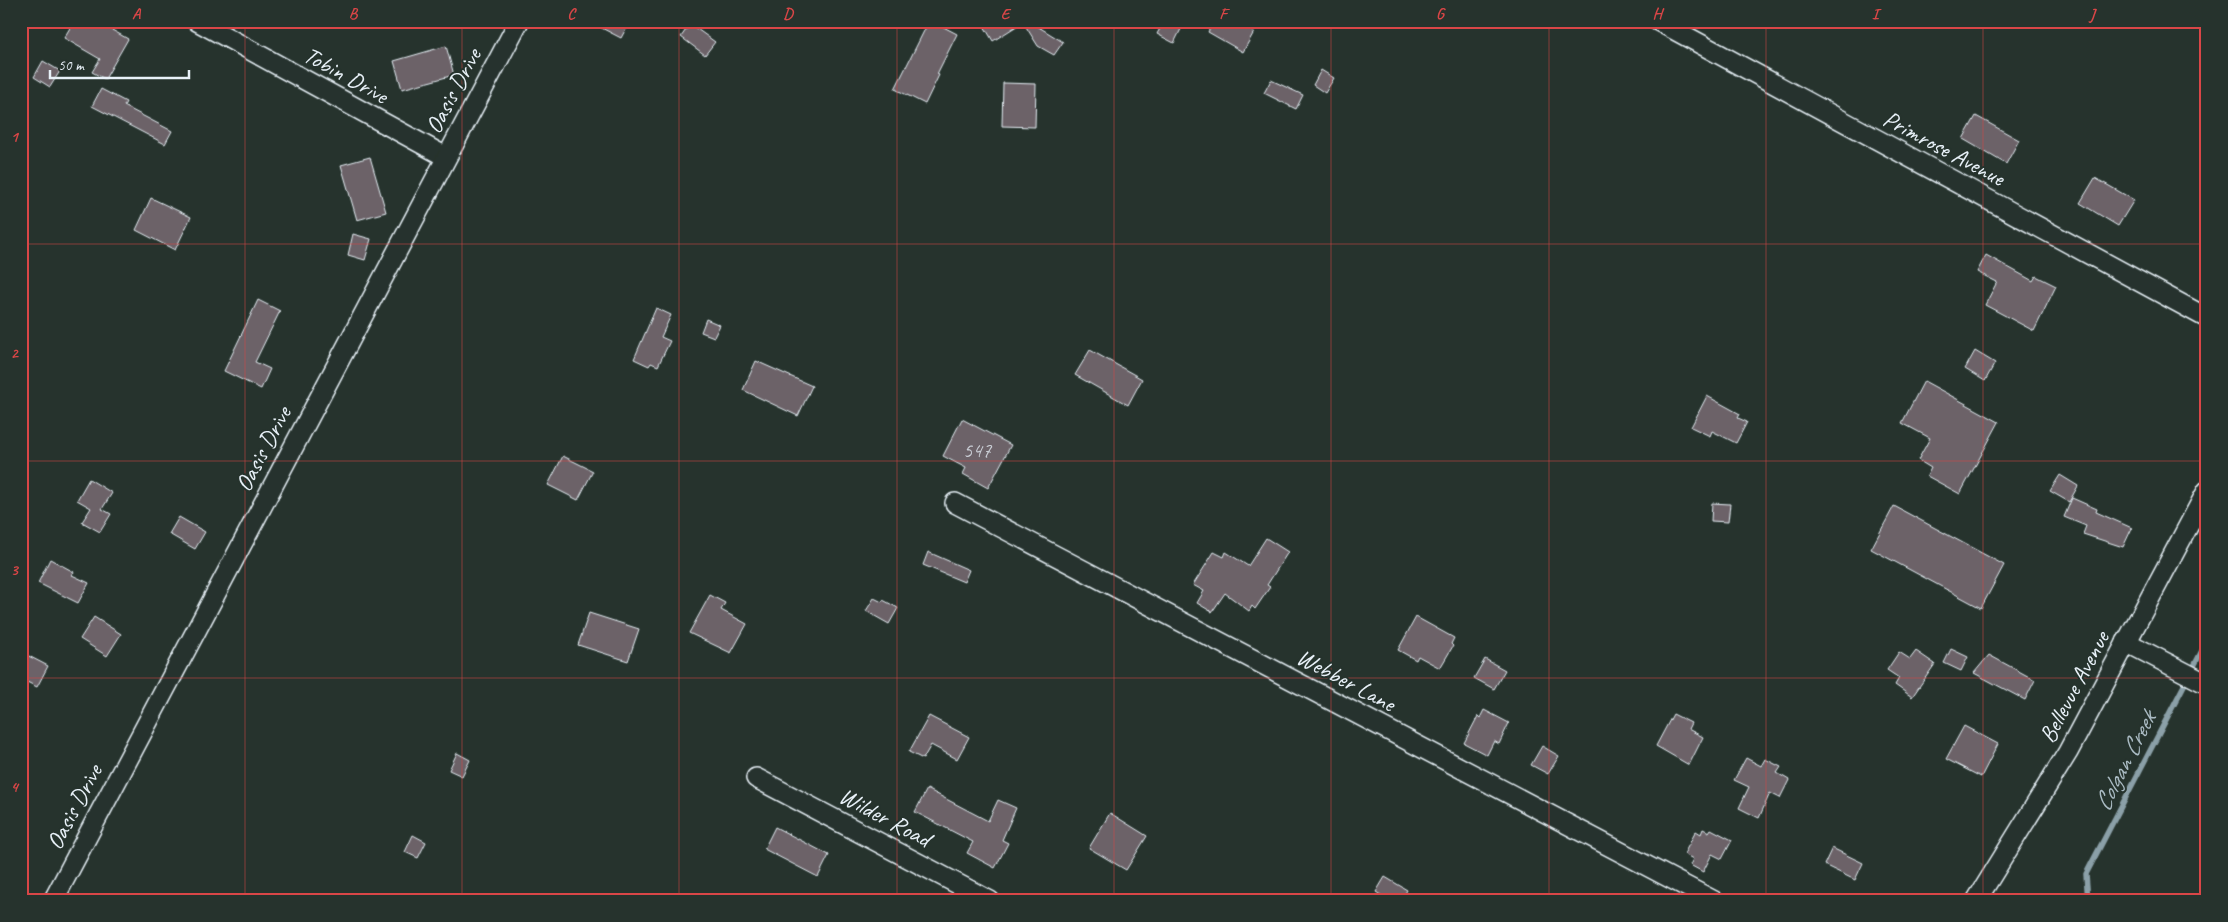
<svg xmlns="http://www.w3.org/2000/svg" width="2228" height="922" font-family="Caveat,sans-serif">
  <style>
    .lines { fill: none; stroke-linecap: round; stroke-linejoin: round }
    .stream { stroke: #8ba0a8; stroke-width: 5.5 }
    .building { fill: #6c6267; stroke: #e8f1f8 }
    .minor-casing { stroke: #e8f1f8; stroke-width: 22 }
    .minor { stroke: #26332d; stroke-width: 19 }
    .grid { fill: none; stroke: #d94647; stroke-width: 1; stroke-opacity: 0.55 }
    .labels { text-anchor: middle; stroke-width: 4; stroke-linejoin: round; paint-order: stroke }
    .number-label { font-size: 21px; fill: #c9cdd4 }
    .street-label { font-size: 24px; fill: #e8f1f8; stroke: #26332d }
    .water-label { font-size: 25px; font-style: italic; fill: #aabbc3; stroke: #26332d }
    .neatline { fill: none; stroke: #d94647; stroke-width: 2 }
    .grid-label { font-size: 16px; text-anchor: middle; font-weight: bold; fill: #d94647 }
  </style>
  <rect width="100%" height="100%" fill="#26332d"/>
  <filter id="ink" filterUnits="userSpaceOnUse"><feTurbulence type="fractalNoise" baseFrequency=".02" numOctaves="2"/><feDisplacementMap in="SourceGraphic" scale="10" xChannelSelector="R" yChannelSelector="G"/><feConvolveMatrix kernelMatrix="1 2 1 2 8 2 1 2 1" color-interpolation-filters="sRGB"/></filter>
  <g filter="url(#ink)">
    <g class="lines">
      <polyline class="stream" points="2088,901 2086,874 2207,641"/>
    </g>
    <g class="building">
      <polygon points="74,21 96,21 128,39 105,79 92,72 100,59 64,38"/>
      <polygon points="588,21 630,21 621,38"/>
      <polygon points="929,21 932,21 957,34 937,74 939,75 925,104 895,89"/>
      <polygon points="981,21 1029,21 1063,42 1054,55 1038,46 1023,22 993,41"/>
      <polygon points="1164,21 1182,21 1178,28 1181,29 1174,43 1157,34"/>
      <polygon points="1214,21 1235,21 1254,32 1243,52 1208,32"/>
      <polygon points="690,24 715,42 705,55 681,37"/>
      <polygon points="446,46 454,75 402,89 394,61"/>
      <polygon points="43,61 60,71 50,87 34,77"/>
      <polygon points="1321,70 1334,78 1325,93 1313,85"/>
      <polygon points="1271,80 1303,95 1296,109 1264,93"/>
      <polygon points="1003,83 1036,84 1035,127 1002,126"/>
      <polygon points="101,89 126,102 124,106 172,131 165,144 92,106"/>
      <polygon points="1976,116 2019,140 2006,164 1963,139"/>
      <polygon points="370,157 386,212 357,220 341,165"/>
      <polygon points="2095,178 2134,200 2118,226 2080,203"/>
      <polygon points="151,198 191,217 175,250 136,230"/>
      <polygon points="353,234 371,239 365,260 348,255"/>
      <polygon points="1986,255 2033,281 2036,276 2056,286 2034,331 1985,305 1997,282 1977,272"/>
      <polygon points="258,300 280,311 255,362 270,369 261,389 224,371"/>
      <polygon points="656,308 671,315 661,337 670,341 658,366 651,363 649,366 634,359"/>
      <polygon points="706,319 720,325 714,337 701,332"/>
      <polygon points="1090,350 1142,379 1128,405 1075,375"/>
      <polygon points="1975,351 1995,363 1985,381 1965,369"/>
      <polygon points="756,361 812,386 798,416 743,390"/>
      <polygon points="1924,381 1999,422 1960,494 1927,476 1931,468 1918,460 1930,438 1902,423"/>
      <polygon points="1707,396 1740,414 1738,418 1747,422 1736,443 1712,431 1710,436 1691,427"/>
      <polygon points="962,419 1011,445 988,488 963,474 966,468 943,456"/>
      <polygon points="563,456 593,471 578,500 548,485"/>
      <polygon points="2060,475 2078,486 2069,502 2050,491"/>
      <polygon points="89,479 112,493 102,509 111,514 100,532 82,522 91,508 77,500"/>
      <polygon points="2072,498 2097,509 2096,512 2132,528 2123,547 2083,534 2086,526 2064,517"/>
      <polygon points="1712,503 1730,504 1728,522 1711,521"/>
      <polygon points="1894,506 2004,565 1981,608 1871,549"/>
      <polygon points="179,517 205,532 195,549 169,534"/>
      <polygon points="1266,538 1288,552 1267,585 1270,587 1255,609 1252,606 1249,611 1225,593 1212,612 1197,603 1204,591 1193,585 1214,552 1224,557 1226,552 1248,566"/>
      <polygon points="928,552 969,570 964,582 923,565"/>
      <polygon points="50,559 74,572 72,575 89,583 78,603 38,583"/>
      <polygon points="710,595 725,603 721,610 747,624 731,653 689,633"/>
      <polygon points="874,598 882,602 883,600 898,608 889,624 866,611"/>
      <polygon points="589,613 639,629 628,661 578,645"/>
      <polygon points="94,617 121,634 107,656 80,639"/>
      <polygon points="1416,617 1454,638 1451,644 1453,646 1440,668 1418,656 1416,660 1398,650"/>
      <polygon points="1951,649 1968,657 1961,671 1944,663"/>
      <polygon points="1916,651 1935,664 1912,697 1895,685 1899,678 1887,670 1899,652 1910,659"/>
      <polygon points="21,652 48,666 37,687 21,679"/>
      <polygon points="1989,655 2035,680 2025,700 1974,673"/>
      <polygon points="1485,659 1505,670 1494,689 1474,678"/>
      <polygon points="1484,710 1509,723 1499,744 1494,741 1487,755 1464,743 1478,716 1480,718"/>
      <polygon points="1673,714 1691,723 1688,729 1703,737 1689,765 1656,746"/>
      <polygon points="929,716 969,737 957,759 931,745 923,759 909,752"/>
      <polygon points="1964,726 1998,744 1981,777 1946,759"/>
      <polygon points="1542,746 1559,756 1548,774 1531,765"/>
      <polygon points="457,753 470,760 462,776 449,770"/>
      <polygon points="1746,758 1761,766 1765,759 1781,767 1777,773 1789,780 1780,798 1770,793 1759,818 1739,808 1749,787 1734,780"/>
      <polygon points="927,789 988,821 998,800 1016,808 1002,840 1008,843 995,868 967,853 973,842 915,812"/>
      <polygon points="1110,813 1147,836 1126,870 1089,848"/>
      <polygon points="775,827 829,855 818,877 764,849"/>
      <polygon points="1703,829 1709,832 1711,829 1732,840 1722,859 1712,854 1703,872 1690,865 1693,859 1684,854 1696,831 1701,834"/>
      <polygon points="413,835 426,842 418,858 405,852"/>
      <polygon points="1832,848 1863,863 1855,880 1824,865"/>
      <polygon points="1385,877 1407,890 1401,901 1390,901 1376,892"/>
    </g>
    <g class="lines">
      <defs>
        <g id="minor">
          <polyline points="197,21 446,157"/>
          <polyline points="1658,21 2207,318"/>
          <polyline points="955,503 1714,901"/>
          <polyline points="2126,642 2207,684"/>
          <polyline points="756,778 990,901"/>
          <polyline points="53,901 519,21"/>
          <polyline points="1976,901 2068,752 2207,491"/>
        </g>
      </defs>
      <use href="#minor" class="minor-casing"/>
      <use href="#minor" class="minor"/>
    </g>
  </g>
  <path class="grid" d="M245,21V901M462,21V901M679,21V901M897,21V901M1114,21V901M1331,21V901M1549,21V901M1766,21V901M1983,21V901M21,244H2207M21,461H2207M21,678H2207"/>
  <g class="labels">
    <g class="number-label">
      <text x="977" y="457">547</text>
    </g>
    <g class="street-label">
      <text transform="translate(346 75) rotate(29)" y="8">Tobin Drive</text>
      <text transform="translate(453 91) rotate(-62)" y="8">Oasis Drive</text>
      <text transform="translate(1944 148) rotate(28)" y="8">Primrose Avenue</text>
      <text transform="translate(263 449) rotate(-62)" y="8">Oasis Drive</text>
      <text transform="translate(1346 680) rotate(28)" y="8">Webber Lane</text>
      <text transform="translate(2074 687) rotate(-62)" y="8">Bellevue Avenue</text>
      <text transform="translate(74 807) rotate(-62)" y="8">Oasis Drive</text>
      <text transform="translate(885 817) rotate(28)" y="8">Wilder Road</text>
    </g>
    <g class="water-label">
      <text transform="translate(2124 761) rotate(-63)" y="9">Colgan Creek</text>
    </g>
  </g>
  <rect width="2228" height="922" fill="none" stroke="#26332d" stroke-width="55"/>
  <path d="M50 70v8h139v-8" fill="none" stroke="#e8f1f8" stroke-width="2.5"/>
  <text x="58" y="70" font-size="15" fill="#e8f1f8" stroke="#26332d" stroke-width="4" paint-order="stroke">50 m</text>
  <rect x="28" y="28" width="2172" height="866" class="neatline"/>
  <g class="grid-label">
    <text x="136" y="19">A</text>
    <text x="353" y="19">B</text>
    <text x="571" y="19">C</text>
    <text x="788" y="19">D</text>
    <text x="1005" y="19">E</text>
    <text x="1223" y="19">F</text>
    <text x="1440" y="19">G</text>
    <text x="1657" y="19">H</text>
    <text x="1875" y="19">I</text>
    <text x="2092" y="19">J</text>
    <text x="14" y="142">1</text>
    <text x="14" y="358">2</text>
    <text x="14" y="575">3</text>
    <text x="14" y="792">4</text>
  </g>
</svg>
